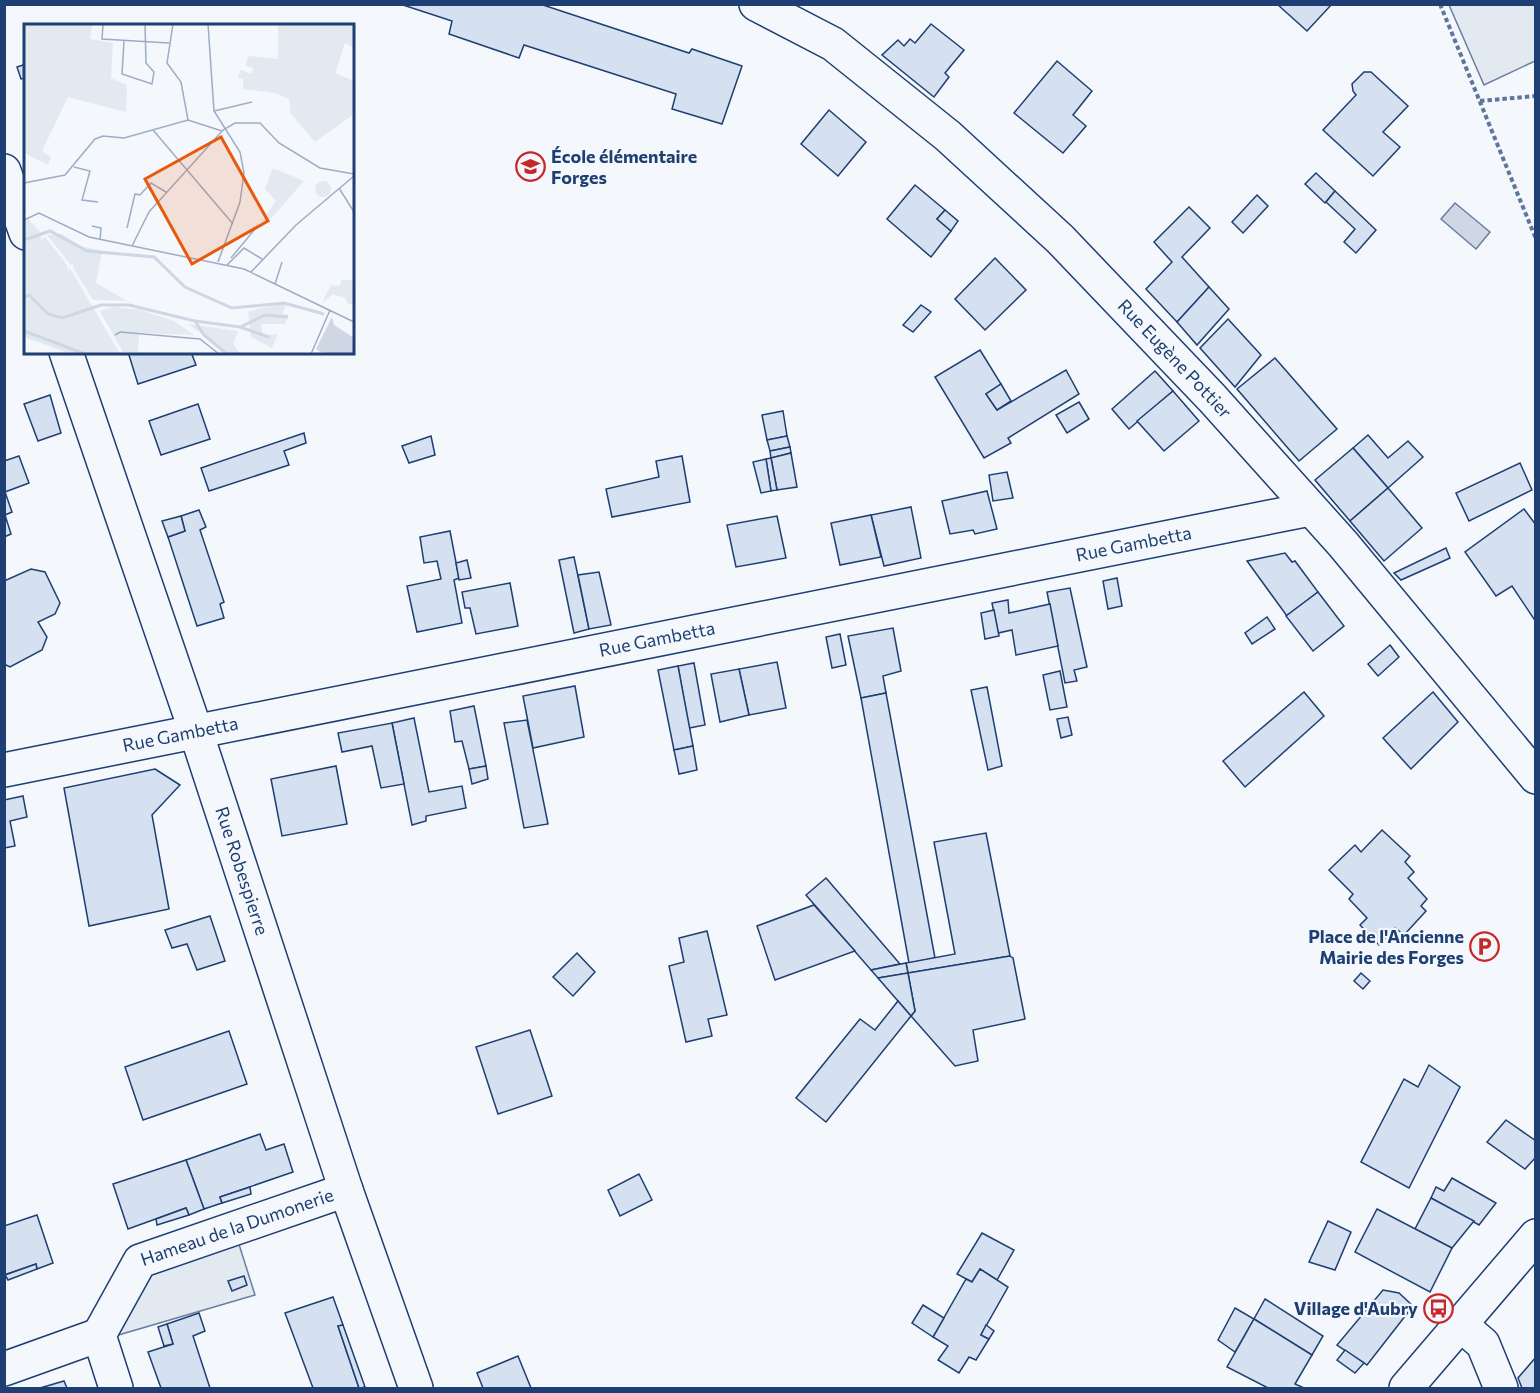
<svg xmlns="http://www.w3.org/2000/svg" width="1540" height="1393" font-family="Commissioner,sans-serif">
  <style>
    .green { fill: #e3e9f0; stroke: #687fa3; stroke-width: 1.5 }
    .water { fill: #cfd7e4; stroke: #687fa3; stroke-width: 1.5 }
    .building { fill: #d5e0f0; stroke: #1d3f73; stroke-width: 1.5 }
    .lines { fill: none; stroke-linecap: round; stroke-linejoin: round }
    .minor-casing { stroke: #1d3f73; stroke-width: 36 }
    .major-casing { stroke: #1d3f73; stroke-width: 36 }
    .path { stroke: #5e769c; stroke-width: 4; stroke-dasharray: 4.5 3; stroke-linecap: butt }
    .minor { stroke: #f4f7fb; stroke-width: 33 }
    .major { stroke: #f4f7fb; stroke-width: 33 }
    .labels { text-anchor: middle; stroke-width: 4.5; stroke-linejoin: round; paint-order: stroke }
    .poi-label { font-size: 18px; font-weight: bold; fill: #1d3f73; stroke: #f4f7fb; text-anchor: end }
    .street-label { font-size: 18px; fill: #1d3f73; stroke: #f4f7fb }
    .inset-river { fill: none; stroke: #cfd7e4; stroke-width: 3 }
    .inset-road { fill: none; stroke: #9eadc5; stroke-width: 1.5 }
    .view { fill: #e8590c; fill-opacity: 0.15; stroke: #e8590c; stroke-width: 3 }
    .inset-edge { fill: none; stroke: #1d3f73; stroke-width: 3 }
  </style>
  <rect width="100%" height="100%" fill="#f4f7fb"/>
  <g class="green">
    <polygon points="1449,5 1535,5 1535,61 1484,85"/>
    <polygon points="237,1238 255,1295 115,1336 142,1273"/>
  </g>
  <polygon class="water" points="1455,203 1490,232 1476,249 1441,219"/>
  <g class="building">
    <polygon points="400,4 540,4 689,53 692,49 742,66 722,124 672,109 676,94 524,45 519,58 449,34 452,21"/>
    <polygon points="1277,4 1332,4 1307,31"/>
    <polygon points="931,24 964,50 945,73 949,77 934,97 882,55 898,40 904,46 910,39 915,43"/>
    <polygon points="1057,61 1092,91 1073,115 1086,126 1063,153 1014,113"/>
    <polygon points="26,64 26,78 21,79 17,67"/>
    <polygon points="1364,72 1371,72 1408,106 1383,132 1400,147 1373,176 1323,130 1356,95 1353,91 1352,84"/>
    <polygon points="829,110 866,142 838,176 801,144"/>
    <polygon points="1316,173 1335,191 1325,203 1305,184"/>
    <polygon points="915,185 945,210 937,219 951,231 931,257 887,219"/>
    <polygon points="1335,191 1376,230 1356,253 1344,242 1355,229 1326,202"/>
    <polygon points="1257,195 1268,206 1243,233 1232,222"/>
    <polygon points="1189,207 1210,228 1182,257 1209,287 1177,322 1146,289 1172,262 1154,242"/>
    <polygon points="945,210 958,221 951,231 937,219"/>
    <polygon points="995,258 1026,290 985,330 955,299"/>
    <polygon points="1209,287 1229,309 1197,345 1177,322"/>
    <polygon points="921,305 931,312 913,332 903,325"/>
    <polygon points="1228,319 1261,355 1235,387 1200,348"/>
    <polygon points="980,350 1001,384 986,394 997,410 1066,370 1079,394 1008,438 1011,443 984,458 935,377"/>
    <polygon points="128,352 191,352 196,365 138,384"/>
    <polygon points="1275,358 1337,429 1299,461 1237,389"/>
    <polygon points="1155,371 1173,391 1129,429 1112,409"/>
    <polygon points="1001,384 1011,401 997,410 986,394"/>
    <polygon points="1173,391 1199,421 1164,451 1137,421"/>
    <polygon points="50,395 61,433 38,441 24,404"/>
    <polygon points="1079,402 1089,419 1067,433 1056,415"/>
    <polygon points="198,404 210,439 161,455 149,421"/>
    <polygon points="783,411 787,436 767,440 762,415"/>
    <polygon points="304,433 306,443 284,451 289,465 209,491 201,468"/>
    <polygon points="1368,435 1388,458 1408,441 1423,457 1388,488 1353,448"/>
    <polygon points="431,436 435,455 409,463 402,446"/>
    <polygon points="787,436 790,447 770,451 767,440"/>
    <polygon points="790,447 791,453 771,458 770,451"/>
    <polygon points="1353,448 1388,488 1350,521 1315,480"/>
    <polygon points="791,453 797,487 777,490 771,458"/>
    <polygon points="19,456 29,483 5,492 12,512 5,515 11,534 4,537 4,461"/>
    <polygon points="682,456 690,502 612,517 606,489 659,477 656,461"/>
    <polygon points="771,458 777,490 771,491 766,459"/>
    <polygon points="766,459 771,491 761,493 753,462"/>
    <polygon points="1520,463 1532,490 1469,521 1456,493"/>
    <polygon points="1007,472 1013,498 993,501 989,475"/>
    <polygon points="1388,488 1422,528 1384,561 1350,521"/>
    <polygon points="987,491 997,529 975,534 973,530 950,534 942,501"/>
    <polygon points="911,507 921,558 884,566 871,515"/>
    <polygon points="1524,509 1536,525 1536,622 1512,586 1496,596 1465,552"/>
    <polygon points="199,510 206,527 200,530 224,602 220,604 224,618 197,626 168,537 185,531 181,516"/>
    <polygon points="871,515 881,557 840,565 831,523"/>
    <polygon points="181,516 185,531 168,537 162,521"/>
    <polygon points="777,516 786,558 736,567 727,525"/>
    <polygon points="450,531 459,578 454,580 462,623 417,632 407,586 441,579 437,561 424,563 420,537"/>
    <polygon points="1446,548 1450,558 1401,580 1394,573"/>
    <polygon points="1285,553 1292,562 1295,561 1318,592 1287,616 1247,561"/>
    <polygon points="574,557 589,629 574,633 559,560"/>
    <polygon points="467,560 471,578 459,580 456,563"/>
    <polygon points="31,569 45,572 60,603 55,614 38,622 47,637 42,650 10,667 4,664 4,581"/>
    <polygon points="599,572 611,625 589,629 578,575"/>
    <polygon points="1117,578 1122,606 1108,609 1103,581"/>
    <polygon points="510,583 518,626 476,634 470,608 465,608 462,592"/>
    <polygon points="1070,588 1087,667 1074,670 1077,681 1065,683 1047,592"/>
    <polygon points="1318,592 1344,626 1313,651 1286,616"/>
    <polygon points="1008,600 1009,613 1050,604 1058,646 1016,655 1012,630 998,633 992,603"/>
    <polygon points="994,610 999,636 985,639 981,613"/>
    <polygon points="1267,617 1275,629 1252,644 1245,633"/>
    <polygon points="893,628 901,671 883,676 886,693 861,698 848,636"/>
    <polygon points="840,634 846,665 832,668 826,637"/>
    <polygon points="1390,645 1399,657 1378,676 1368,664"/>
    <polygon points="777,662 786,708 749,715 739,669"/>
    <polygon points="694,663 705,725 689,728 678,666"/>
    <polygon points="678,666 693,746 674,750 658,670"/>
    <polygon points="739,669 749,715 720,722 711,674"/>
    <polygon points="1060,671 1067,707 1050,710 1043,675"/>
    <polygon points="575,686 584,737 533,748 523,696"/>
    <polygon points="987,687 1002,766 988,770 971,690"/>
    <polygon points="1304,692 1324,716 1245,787 1223,761"/>
    <polygon points="1433,692 1458,722 1411,769 1383,738"/>
    <polygon points="886,693 935,958 909,963 861,698"/>
    <polygon points="474,706 486,766 469,769 462,741 455,742 450,711"/>
    <polygon points="1068,717 1072,735 1061,738 1057,719"/>
    <polygon points="414,718 429,792 462,786 466,808 426,816 426,821 412,825 392,723"/>
    <polygon points="527,720 548,824 524,828 504,723"/>
    <polygon points="392,723 404,784 381,788 372,746 342,752 338,733"/>
    <polygon points="693,746 697,770 679,774 674,750"/>
    <polygon points="336,766 347,824 282,836 271,779"/>
    <polygon points="486,766 488,779 472,784 469,769"/>
    <polygon points="155,769 180,785 152,815 169,909 89,926 64,788"/>
    <polygon points="23,796 27,817 10,821 15,846 4,848 4,800"/>
    <polygon points="1382,830 1410,856 1405,862 1414,872 1408,878 1427,899 1421,906 1426,911 1404,935 1395,928 1379,945 1360,925 1367,918 1349,899 1353,894 1329,870 1355,845 1361,852"/>
    <polygon points="986,833 1010,956 908,973 906,963 955,954 934,842"/>
    <polygon points="826,878 900,964 871,970 806,895"/>
    <polygon points="814,905 855,951 775,980 757,926"/>
    <polygon points="210,916 225,961 197,970 187,944 172,948 165,930"/>
    <polygon points="707,931 727,1015 708,1019 712,1036 686,1042 669,966 684,962 679,938"/>
    <polygon points="577,953 595,972 573,996 553,977"/>
    <polygon points="1010,956 1013,958 1025,1019 973,1030 978,1061 955,1066 911,1016 915,1011 908,973"/>
    <polygon points="906,963 908,973 878,978 871,970"/>
    <polygon points="908,973 915,1011 911,1016 878,978"/>
    <polygon points="1361,973 1370,981 1363,989 1354,981"/>
    <polygon points="898,1001 911,1016 826,1122 796,1098 860,1019 875,1030"/>
    <polygon points="530,1030 552,1096 498,1114 476,1047"/>
    <polygon points="229,1031 247,1084 143,1120 125,1067"/>
    <polygon points="1429,1065 1460,1087 1409,1188 1361,1162 1404,1079 1418,1087"/>
    <polygon points="1506,1120 1536,1141 1536,1157 1525,1169 1487,1142"/>
    <polygon points="260,1134 266,1150 284,1144 293,1172 220,1197 222,1203 204,1209 186,1160"/>
    <polygon points="186,1160 204,1209 189,1215 186,1208 128,1229 113,1184"/>
    <polygon points="639,1174 652,1200 620,1216 608,1190"/>
    <polygon points="1452,1178 1496,1203 1479,1225 1431,1198 1436,1187 1444,1191"/>
    <polygon points="250,1187 251,1194 222,1203 220,1197"/>
    <polygon points="1431,1198 1474,1221 1452,1248 1415,1229"/>
    <polygon points="186,1208 189,1215 157,1225 156,1219"/>
    <polygon points="1377,1209 1452,1248 1430,1292 1355,1252"/>
    <polygon points="37,1215 53,1263 37,1269 36,1264 4,1275 4,1226"/>
    <polygon points="1328,1221 1351,1232 1335,1270 1309,1262"/>
    <polygon points="982,1233 1014,1250 997,1280 980,1269 972,1282 957,1274"/>
    <polygon points="36,1264 37,1269 8,1280 5,1275"/>
    <polygon points="980,1269 1008,1287 981,1335 989,1339 976,1360 969,1357 959,1373 938,1360 948,1346 933,1337 966,1279 972,1282"/>
    <polygon points="244,1276 247,1285 232,1291 228,1281"/>
    <polygon points="1383,1290 1399,1293 1413,1306 1367,1365 1337,1345"/>
    <polygon points="333,1297 343,1325 338,1326 359,1388 313,1388 285,1313"/>
    <polygon points="1265,1299 1323,1336 1312,1355 1254,1319"/>
    <polygon points="923,1305 944,1318 933,1337 912,1323"/>
    <polygon points="1235,1308 1254,1319 1235,1352 1218,1340"/>
    <polygon points="199,1313 205,1331 193,1336 210,1388 161,1388 148,1352 173,1344 167,1324"/>
    <polygon points="1254,1319 1312,1355 1295,1384 1304,1388 1268,1388 1227,1367"/>
    <polygon points="167,1324 173,1344 164,1346 158,1327"/>
    <polygon points="343,1325 365,1387 361,1388 359,1388 338,1326"/>
    <polygon points="986,1325 994,1331 989,1339 981,1335"/>
    <polygon points="1345,1350 1364,1363 1355,1373 1337,1360"/>
    <polygon points="518,1356 531,1388 483,1388 477,1373"/>
    <polygon points="1536,1357 1536,1388 1522,1388 1518,1378"/>
    <polygon points="64,1381 67,1388 40,1388"/>
  </g>
  <g class="lines">
    <defs>
      <g id="minor">
        <path id="s1" d="M756,4L833,44L948,136L1060,239L1212,398L1343,544L1536,777"/>
        <polyline points="4,171 26,233"/>
        <path id="s2" d="M66,352L196,732L346,1190L416,1388"/>
        <path id="s3" d="M4,770L1310,509"/>
        <polyline points="1460,1324 1483,1344 1501,1388"/>
        <polyline points="4,1369 99,1335"/>
        <path id="s4" d="M116,1388L99,1335L140,1261L346,1190"/>
      </g>
      <polyline id="major" points="1406,1388 1536,1236"/>
    </defs>
    <use href="#minor" class="minor-casing"/>
    <use href="#major" class="major-casing"/>
    <g class="path">
      <polyline points="1440,4 1536,239"/>
      <polyline points="1480,101 1536,96"/>
    </g>
    <use href="#minor" class="minor"/>
    <use href="#major" class="major"/>
  </g>
  <defs>
    <symbol id="school-ring" viewBox="-11 -11 22 22"><circle r="9.5" fill="#f4f7fb" stroke="#c62828" stroke-width="1.5"/><path d="M0-5L7-2L0 1L-7-2ZM-4 1L0 2.5L4 1V4Q0 6-4 4Z" fill="#c62828"/></symbol>
    <symbol id="parking-ring" viewBox="-11 -11 22 22"><circle r="9.5" fill="#f4f7fb" stroke="#c62828" stroke-width="1.5"/><path d="M-3.5-5.5H1a3.5 3.5 0 0 1 0 7H-1V5.5H-3.5ZM-1-3.4V-.6H.8a1.4 1.4 0 0 0 0-2.8Z" fill="#c62828"/></symbol>
    <symbol id="bus-ring" viewBox="-11 -11 22 22"><circle r="9.5" fill="#f4f7fb" stroke="#c62828" stroke-width="1.5"/><path d="M-5-6H5V4H4V6H2V4H-2V6H-4V4H-5ZM-3.5-4V0h7V-4ZM-3.5 1.2v1.5H-2V1.2ZM2 1.2v1.5H3.5V1.2Z" fill="#c62828"/></symbol>
  </defs>
  <g fill-rule="evenodd">
    <use href="#school-ring" x="514" y="150" width="33" height="33"/>
    <use href="#parking-ring" x="1468" y="930" width="33" height="33"/>
    <use href="#bus-ring" x="1422" y="1292" width="33" height="33"/>
  </g>
  <g class="labels">
    <g class="poi-label">
      <text x="551" y="163" text-anchor="start">École élémentaire<tspan x="551" dy="21">Forges</tspan></text>
      <text x="1464" y="943">Place de l'Ancienne<tspan x="1464" dy="21">Mairie des Forges</tspan></text>
      <text x="1418" y="1315">Village d'Aubry</text>
    </g>
    <g class="street-label">
      <text dy="6" stroke="none"><textPath href="#s1" startOffset="552">Rue Eugène Pottier</textPath></text>
      <text dy="6" stroke="none"><textPath href="#s3" startOffset="1152">Rue Gambetta</textPath></text>
      <text dy="6" stroke="none"><textPath href="#s3" startOffset="666">Rue Gambetta</textPath></text>
      <text dy="6" stroke="none"><textPath href="#s3" startOffset="180">Rue Gambetta</textPath></text>
      <text dy="6" stroke="none"><textPath href="#s2" startOffset="548">Rue Robespierre</textPath></text>
      <text dy="6" stroke="none"><textPath href="#s4" startOffset="243">Hameau de la Dumonerie</textPath></text>
    </g>
  </g>
  <g transform="translate(24 24)">
    <rect width="330" height="330" fill="#f4f7fb"/>
    <path d="M0,0H68L66,15L89,19L87,54L103,61L102,88L44,73L18,127L27,133L24,141L0,129ZM254,0H330V24L321,19L311,49L330,57L329,91L291,118L267,90L265,75L252,69L219,65V55L214,54L216,46L228,50L229,44L222,42L224,32L254,35ZM249,144L280,157L242,200L238,197L252,177L241,165ZM291 165a8 8 0 1 1 16 0a8 8 0 1 1-16 0ZM4,195L16,208L17,216L21,213L34,229L44,243L43,248L46,244L96,330H47L0,313V198ZM38,210L57,222L78,227L72,259L103,277L69,276L49,243L50,238L47,241L23,211ZM318,256H327L330,261V280H324L321,274L309,270L298,279L307,261L315,262ZM253,280L262,281L258,289L265,291L261,300H237L239,312L254,310L248,324L227,313L224,288ZM89,283L117,286L150,297L170,311L115,309L114,330H100L76,287ZM164,300L214,307L209,319L216,330H206Z" fill="#e3e9f0"/>
    <path d="M308,293L310,301L330,314V330H300L292,325Z" fill="#cfd7e4"/>
    <path class="inset-river" d="M0,216L26,207L63,227L130,233L161,263L208,284L260,279L300,290M0,273L5,271L24,290L38,294L77,281H105L171,297L180,311L203,330M171,297L216,303L241,291L264,293M216,303L245,313M0,307L61,330"/>
    <path class="inset-road" d="M79,0L78,15L145,19M149,0L143,39L157,58L164,96M184,0L190,87L216,128L220,149L216,178L194,238M100,17L98,50L128,60L130,48L122,39L121,0M190,87L228,78M129,106L209,200M50,143L66,147L58,176L74,178M0,159L41,151L71,115L79,112L100,114L164,96L198,107M315,164L330,188M0,196L15,189L65,213L220,245L330,298M68,202L77,204L76,216M103,204L111,170L116,171L127,159L142,168M108,222L125,188L199,106L211,99H236L255,119L296,144L330,150M207,234L231,205M203,241L220,224L238,235M227,248L272,201L330,152M251,260L258,238M91,311L96,308L176,315L195,330M287,330L306,286"/>
    <path class="view" d="M197,113L244,197L168,240L121,155Z"/>
    <rect width="330" height="330" class="inset-edge"/>
  </g>
  <rect width="1540" height="1393" fill="none" stroke="#1d3f73" stroke-width="12"/>
</svg>
